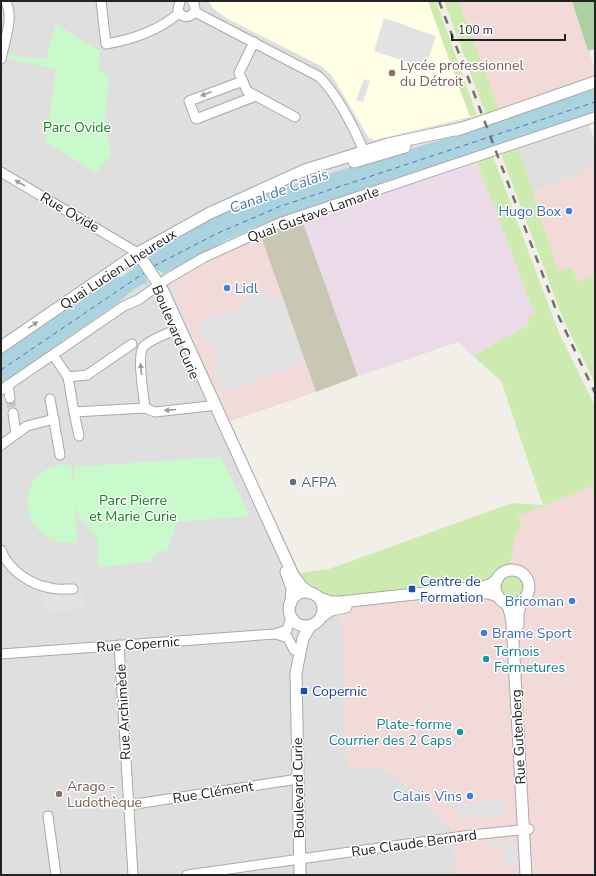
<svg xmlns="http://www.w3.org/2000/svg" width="596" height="876" font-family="'Nunito Sans',sans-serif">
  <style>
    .residential { fill: #e0dfdf }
    .commercial { fill: #f2dad9 }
    .industrial { fill: #ebdbe8 }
    .education { fill: #ffffe5 }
    .construction { fill: #c7c7b4 }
    .grass { fill: #cdebb0 }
    .forest { fill: #add19e }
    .park { fill: #c8facc }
    .parking { fill: #e2e2e2 }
    .water { fill: #aad3df }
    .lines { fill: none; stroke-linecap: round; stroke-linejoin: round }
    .ferry { stroke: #4a7aab; stroke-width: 1; stroke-dasharray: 5 4; stroke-linecap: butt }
    .minor-tunnel { stroke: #c8c6c1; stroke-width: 9; stroke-dasharray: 9 4.5; stroke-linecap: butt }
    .minor-casing { stroke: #a9a9a9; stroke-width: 11 }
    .tertiary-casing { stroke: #a9a9a9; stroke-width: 13 }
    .minor { stroke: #fff; stroke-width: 9 }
    .tertiary { stroke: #fff; stroke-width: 11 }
    .rail { stroke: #707070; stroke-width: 2.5; stroke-dasharray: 8 8; stroke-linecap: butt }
    .oneway { fill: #9c9c9c }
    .education-dot { fill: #8d6e63; stroke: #fff; stroke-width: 1.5 }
    .shop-dot { fill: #3f7fe0; stroke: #fff; stroke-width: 1.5 }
    .service-dot { fill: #5c6f8a; stroke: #fff; stroke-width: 1.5 }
    .transit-dot { fill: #1a4fb4; stroke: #fff; stroke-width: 1.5 }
    .culture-dot { fill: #0f9aa8; stroke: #fff; stroke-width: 1.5 }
    .labels { text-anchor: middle; stroke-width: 3; stroke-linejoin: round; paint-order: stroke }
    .education-label { font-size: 14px; fill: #785e54; stroke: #fff; text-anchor: start }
    .park-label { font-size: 14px; fill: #0c8416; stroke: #fff }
    .shop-label { font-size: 14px; fill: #366cbe; stroke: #fff; text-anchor: end }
    .street-label { font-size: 14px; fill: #222; stroke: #fff }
    .service-label { font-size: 14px; fill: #4e5e75; stroke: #fff; text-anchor: start }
    .transit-label { font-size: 14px; fill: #164399; stroke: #fff; text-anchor: start }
    .culture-label { font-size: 14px; fill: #0d838f; stroke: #fff; text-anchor: start }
    .water-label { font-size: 15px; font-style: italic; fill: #4a7aab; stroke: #fff }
  </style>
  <rect width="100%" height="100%" fill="#f2efe9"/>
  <g class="residential">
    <polygon points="1,1 428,1 474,129 311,179 258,197 149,256 158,272 164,274 170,284 232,426 300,573 306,583 318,586 327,596 335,598 381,768 394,774 452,828 456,875 1,875"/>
    <polygon points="585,115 595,142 595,162 576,176 532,192 516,139"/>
  </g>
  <g class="commercial">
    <polygon points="459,1 572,1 595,70 595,80 500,112"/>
    <polygon points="595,162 595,282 593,277 578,282 558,272 532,192 576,176"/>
    <polygon points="261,236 316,392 230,421 170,284 215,258"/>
    <polygon points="595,485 595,875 456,875 452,828 394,774 381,768 348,770 341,617 335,598 490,579 500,568 510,565 518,516"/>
  </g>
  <polygon class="industrial" points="477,163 535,315 529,324 473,356 458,342 358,376 302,220"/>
  <polygon class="education" points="208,1 428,1 470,117 375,140 369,138 332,76 321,66 228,19 214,9"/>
  <polygon class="construction" points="302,220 358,376 316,392 261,236"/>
  <g class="grass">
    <polygon points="428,1 436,1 477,115 470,117"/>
    <polygon points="444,1 459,1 500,112 486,115"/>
    <polygon points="519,148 558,272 571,267 578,282 593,276 595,282 595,383 563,319 501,154"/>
    <polygon points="493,156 559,333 595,406 595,485 518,516 521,527 516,533 510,565 499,568 490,579 335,598 327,596 318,586 306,583 300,573 329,569 512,503 543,505 501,381 473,356 529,324 527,317 535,315 477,163"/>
    <circle cx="513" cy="586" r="13"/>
  </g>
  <polygon class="forest" points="572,1 595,1 595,49 588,51"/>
  <g class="park">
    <polygon points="56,24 100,51 99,71 109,76 105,121 111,155 96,173 46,142 56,69 6,58 7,55 36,59 46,58"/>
    <path d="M221,457L250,516L177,522L167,551L156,552V556L151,557L153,561L99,567L97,536L78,517L75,503L77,543C72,542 64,543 59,542C14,529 18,469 65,464L72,467L74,495V467Z"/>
  </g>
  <g class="parking">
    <polygon points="384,18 436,36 425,68 374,51"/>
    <polygon points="364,79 370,81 363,102 356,100"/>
    <polygon points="268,290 272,300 282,297 305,363 222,392 211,362 217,360 211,342 205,344 198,322 249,304 247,298"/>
    <polygon points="82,589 84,609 45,612 43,592"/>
    <polygon points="504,800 505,815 459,818 458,804"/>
    <polygon points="515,841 517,865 503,866 502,847 490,848 490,842"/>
  </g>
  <path class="water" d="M595,87V112L275,219L227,240L164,274L157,270L146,276L147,284C137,284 124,298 116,304L1,384V354L114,276L122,277L133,269L136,261L139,266L150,258L149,253L151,251L196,226L258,197L311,179L453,136Z"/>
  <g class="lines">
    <g class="ferry">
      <polyline points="154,266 218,233 281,206 595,102"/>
      <polyline points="1,370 144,273"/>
    </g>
    <polyline class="minor-tunnel" points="10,398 13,413"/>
    <defs>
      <g id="minor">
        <path d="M101,1L106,44C131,40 160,30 179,13"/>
        <path d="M180,1L178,10C184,24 202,13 192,1"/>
        <path d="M195,12L318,76C336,92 358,134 366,158"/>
        <polyline points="254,42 239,73 247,91 295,117"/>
        <path d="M1,59C4,44 15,14 5,1"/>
        <polyline points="243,81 189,101 196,119 256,96"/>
        <polyline points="1,172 138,253"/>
        <polyline points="53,355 68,377 87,375 132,344"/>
        <polyline points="68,377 74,412 145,408 155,412 209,406 214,403"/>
        <polyline points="8,385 10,398"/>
        <polyline points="1,390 124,306 138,300 167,279 203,258 279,223 595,117"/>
        <polyline points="50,399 60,455"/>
        <path d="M145,408C144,396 136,354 144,346C153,338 169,333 180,328"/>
        <polyline points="74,412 79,436"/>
        <polyline points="13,413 16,433"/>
        <polyline points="1,445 27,426 54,419"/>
        <path d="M1,550C8,570 31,585 51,588C58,590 66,589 73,589"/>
        <polyline points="276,634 288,638 294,650"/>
        <polyline points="119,645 133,875"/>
        <polyline points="1,654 275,634 287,630 291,617"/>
        <polyline points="129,805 298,779"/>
        <polyline points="48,816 56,875"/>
        <polyline points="187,875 471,835 529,829"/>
      </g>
      <g id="tertiary">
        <polyline points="457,130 595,82"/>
        <polyline points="354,162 405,147"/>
        <polyline points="138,253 163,291 293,575 302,587 310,593"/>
        <polyline points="1,347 138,253 210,213 305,170 388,144 463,128"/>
        <circle cx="512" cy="587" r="17"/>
        <polyline points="286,572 292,588 291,603"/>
        <circle cx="306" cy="609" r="17"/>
        <polyline points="474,593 488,593 498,596"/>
        <polyline points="319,598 331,602 340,602 481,587 490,585 497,580"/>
        <polyline points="504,601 509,608 512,622 526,875"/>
        <polyline points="321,617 331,610 346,607"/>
        <polyline points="518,625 518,613 522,601"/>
        <polyline points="300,875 296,673 303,638 311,625"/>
      </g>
    </defs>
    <use href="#minor" class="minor-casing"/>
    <use href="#tertiary" class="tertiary-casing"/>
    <use href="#minor" class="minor"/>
    <use href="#tertiary" class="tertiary"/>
    <polyline class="rail" points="439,1 558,315 595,393"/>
  </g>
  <defs><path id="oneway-solid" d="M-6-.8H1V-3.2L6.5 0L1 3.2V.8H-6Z"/></defs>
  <g class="oneway">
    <use href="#oneway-solid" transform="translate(206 94) rotate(159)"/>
    <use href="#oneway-solid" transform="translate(20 183) rotate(-150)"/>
    <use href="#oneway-solid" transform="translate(33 325) rotate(-35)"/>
    <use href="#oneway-solid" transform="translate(141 369) rotate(-96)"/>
    <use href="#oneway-solid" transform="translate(170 410) rotate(175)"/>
  </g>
  <g class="education-dot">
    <circle cx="392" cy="73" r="4"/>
    <circle cx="59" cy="794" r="4"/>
  </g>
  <g class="shop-dot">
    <circle cx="569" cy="211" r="4"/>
    <circle cx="227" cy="288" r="4"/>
    <circle cx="572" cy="601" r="4"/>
    <circle cx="484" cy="633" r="4"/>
    <circle cx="470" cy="796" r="4"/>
  </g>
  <circle class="service-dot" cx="293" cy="482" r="4"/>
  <g class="transit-dot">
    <rect x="408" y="585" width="8" height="8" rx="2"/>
    <rect x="300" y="687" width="8" height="8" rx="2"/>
  </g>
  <g class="culture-dot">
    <circle cx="486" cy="659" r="4"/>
    <circle cx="460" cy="732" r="4"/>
  </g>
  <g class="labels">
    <g class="education-label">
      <text x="400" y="70">Lycée professionnel<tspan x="400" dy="16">du Détroit</tspan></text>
      <text x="67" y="791">Arago -<tspan x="67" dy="16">Ludothèque</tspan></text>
    </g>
    <g class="park-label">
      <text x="77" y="132">Parc Ovide</text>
      <text x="133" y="505">Parc Pierre<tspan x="133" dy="16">et Marie Curie</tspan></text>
    </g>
    <g class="shop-label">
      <text x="561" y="216">Hugo Box</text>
      <text x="235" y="293" text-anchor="start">Lidl</text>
      <text x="564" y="606">Bricoman</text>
      <text x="492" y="638" text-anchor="start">Brame Sport</text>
      <text x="462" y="801">Calais Vins</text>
    </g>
    <g class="street-label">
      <text transform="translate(70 212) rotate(30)" y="5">Rue Ovide</text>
      <text transform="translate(313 214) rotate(-20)" y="5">Quai Gustave Lamarle</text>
      <text transform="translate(118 269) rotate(-33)" y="5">Quai Lucien Lheureux</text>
      <text transform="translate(176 332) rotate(67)" y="5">Boulevard Curie</text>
      <text transform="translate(138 644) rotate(-4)" y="5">Rue Copernic</text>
      <text transform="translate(123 712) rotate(-93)" y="5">Rue Archimède</text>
      <text transform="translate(518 737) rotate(-93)" y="5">Rue Gutenberg</text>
      <text transform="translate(298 788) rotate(-91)" y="5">Boulevard Curie</text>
      <text transform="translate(213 792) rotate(-9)" y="5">Rue Clément</text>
      <text transform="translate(414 843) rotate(-8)" y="5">Rue Claude Bernard</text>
    </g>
    <g class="service-label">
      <text x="301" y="487">AFPA</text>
    </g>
    <g class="transit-label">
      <text x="420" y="586">Centre de<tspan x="420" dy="16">Formation</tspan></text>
      <text x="312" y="696">Copernic</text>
    </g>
    <g class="culture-label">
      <text x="494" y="656">Ternois<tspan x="494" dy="16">Fermetures</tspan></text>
      <text x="452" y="729" text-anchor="end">Plate-forme<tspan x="452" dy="16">Courrier des 2 Caps</tspan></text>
    </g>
    <g class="water-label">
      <text transform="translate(279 191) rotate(-20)" y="5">Canal de Calais</text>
    </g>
  </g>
  <rect width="596" height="876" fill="none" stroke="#222222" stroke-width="4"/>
  <path d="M452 34v6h113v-6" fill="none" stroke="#222222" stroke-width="2"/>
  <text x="458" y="34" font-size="12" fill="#222222" stroke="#ffffff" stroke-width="3" paint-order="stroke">100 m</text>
</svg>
